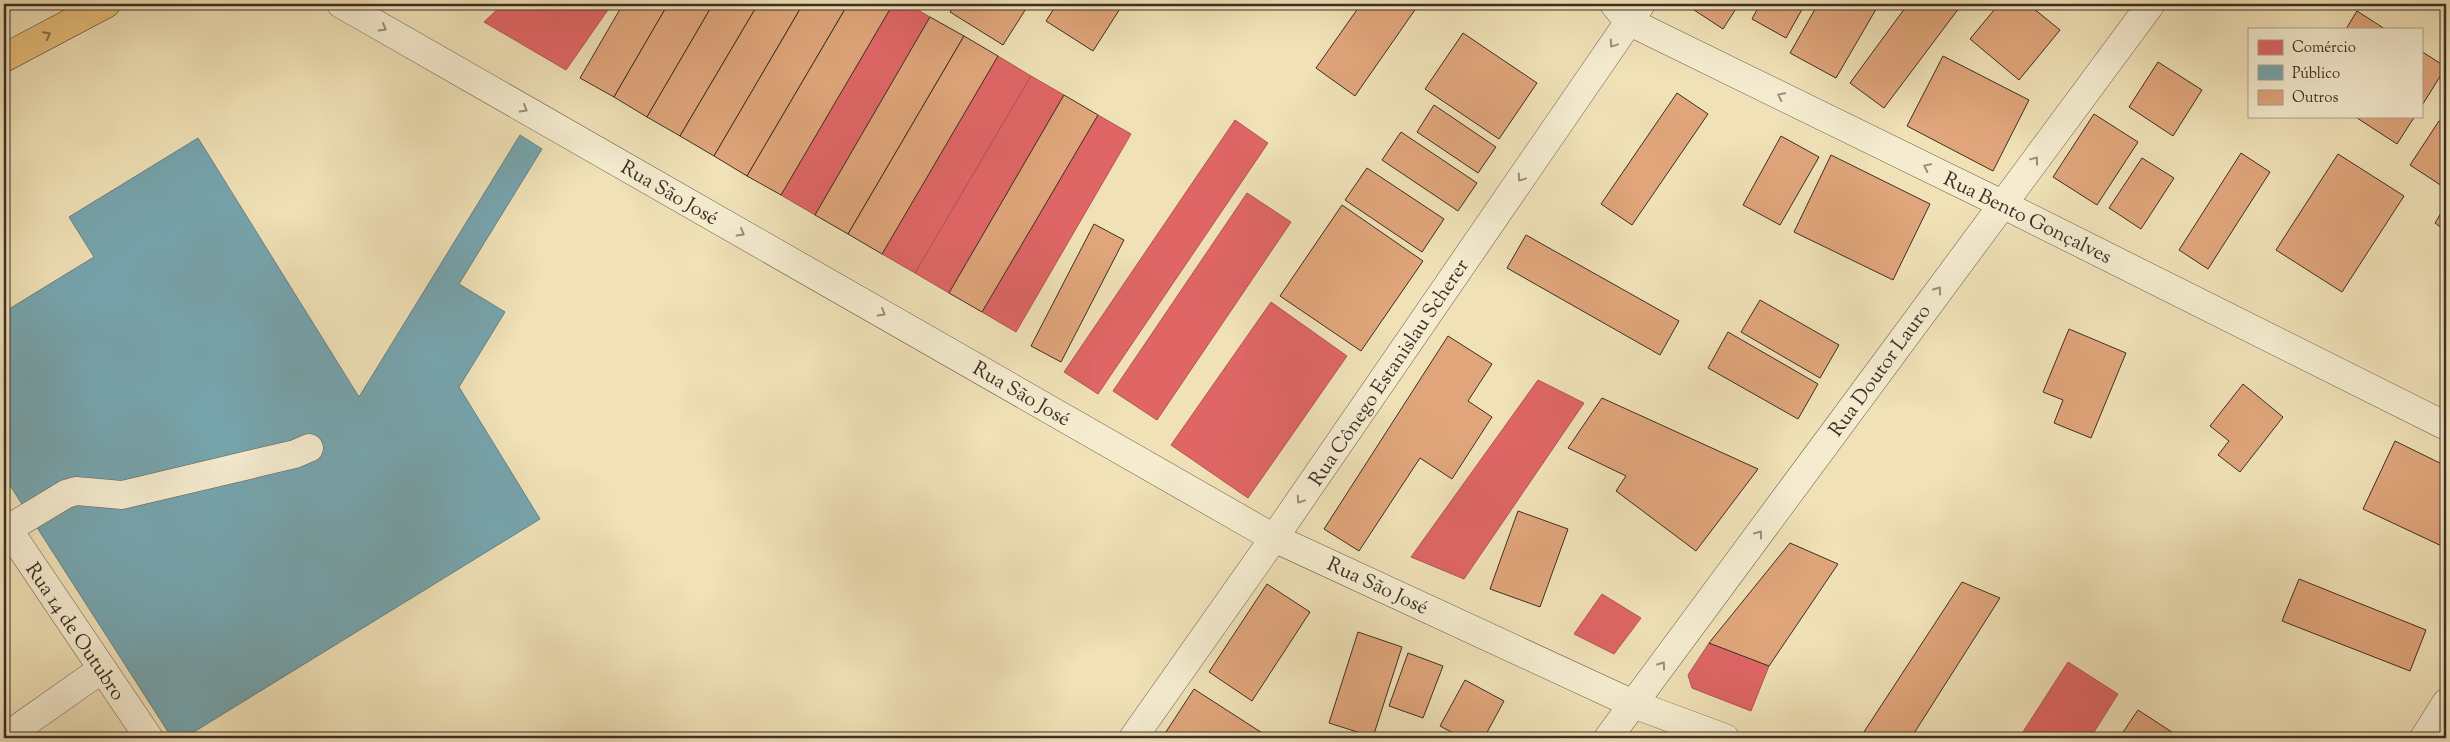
<svg xmlns="http://www.w3.org/2000/svg" width="2450" height="742" font-family="'Sorts Mill Goudy',serif">
  <style>
    .shops { fill: #e06666; stroke: #af5652 }
    .public { fill: #76a5af; stroke: #658286 }
    .building { fill: #e0a57b; stroke: #3c2f25 }
    .lines { fill: none; stroke-linecap: round; stroke-linejoin: round }
    .minor-casing { stroke: #695c4a; stroke-width: 29 }
    .major-casing { stroke: #3c2f25; stroke-width: 29 }
    .minor { stroke: #f5ecd0; stroke-width: 28 }
    .major { stroke: #e8c07c; stroke-width: 28 }
    .oneway { stroke: #988e7a }
    .oneway2 { stroke: #89704c }
    .labels { text-anchor: middle; stroke-width: 5; stroke-linejoin: round; paint-order: stroke }
    .street-label { font-size: 20px; fill: #3c2f25; stroke: #f5ecd0 }
  </style>
  <rect width="100%" height="100%" fill="#f0e1b7"/>
  <filter id="stains"><feTurbulence type="fractalNoise" baseFrequency=".004" numOctaves="4"/><feColorMatrix values="0 0 0 0 .2 0 0 0 0 .09 0 0 0 0 .02 0 0 0 .5 -.17"/></filter>
  <radialGradient id="worn" r=".72"><stop offset=".6" stop-color="#630" stop-opacity="0"/><stop offset="1" stop-color="#630" stop-opacity=".3"/></radialGradient>
  <g class="shops">
    <polygon points="503,4 612,4 566,70 484,22"/>
    <polygon points="893,4 908,4 930,17 815,215 781,195"/>
    <polygon points="998,56 1031,76 915,273 882,254"/>
    <polygon points="1031,76 1064,95 949,293 915,273"/>
    <polygon points="1098,115 1131,134 1016,332 982,312"/>
    <polygon points="1235,120 1268,143 1098,394 1064,372"/>
    <polygon points="1247,193 1291,222 1157,420 1113,391"/>
    <polygon points="1271,302 1347,356 1248,498 1171,445"/>
    <polygon points="1538,380 1584,403 1464,579 1411,557"/>
    <polygon points="1602,594 1641,618 1614,654 1574,634"/>
    <polygon points="1709,643 1769,666 1751,711 1692,688 1688,675"/>
    <polygon points="2068,662 2118,694 2094,732 2104,738 2019,738"/>
  </g>
  <polygon class="public" points="520,135 542,149 459,284 505,312 459,387 540,519 184,738 172,738 4,476 4,312 94,257 69,217 198,138 359,397"/>
  <g class="building">
    <polygon points="623,4 668,4 614,97 580,78"/>
    <polygon points="668,4 713,4 647,117 614,97"/>
    <polygon points="713,4 758,4 680,136 647,117"/>
    <polygon points="758,4 803,4 714,156 680,136"/>
    <polygon points="803,4 848,4 747,176 714,156"/>
    <polygon points="848,4 893,4 781,195 747,176"/>
    <polygon points="955,4 1029,4 1003,45 950,12"/>
    <polygon points="1057,4 1123,4 1093,51 1046,21"/>
    <polygon points="1361,4 1419,4 1355,96 1316,68"/>
    <polygon points="1690,4 1739,4 1723,29 1688,6"/>
    <polygon points="1760,4 1805,4 1786,38 1752,19"/>
    <polygon points="1818,4 1879,4 1836,78 1790,53"/>
    <polygon points="1908,4 1962,4 1884,108 1850,83"/>
    <polygon points="1999,4 2028,4 2060,30 2019,80 1970,39"/>
    <polygon points="2357,11 2385,29 2346,29"/>
    <polygon points="930,17 964,36 848,234 815,215"/>
    <polygon points="1463,33 1537,83 1499,139 1425,89"/>
    <polygon points="964,36 998,56 882,254 848,234"/>
    <polygon points="2421,51 2446,67 2421,107"/>
    <polygon points="1943,56 2029,100 1993,171 1907,126"/>
    <polygon points="2158,62 2202,90 2173,136 2129,107"/>
    <polygon points="1677,93 1708,114 1632,225 1601,204"/>
    <polygon points="1064,95 1098,115 982,312 949,293"/>
    <polygon points="1434,105 1496,147 1478,173 1417,132"/>
    <polygon points="2094,114 2138,142 2097,205 2053,177"/>
    <polygon points="2354,116 2415,116 2397,144"/>
    <polygon points="2439,121 2446,125 2446,179 2442,186 2410,165"/>
    <polygon points="1401,132 1477,183 1458,211 1382,160"/>
    <polygon points="1781,136 1819,157 1780,225 1743,205"/>
    <polygon points="2241,153 2270,172 2208,269 2179,250"/>
    <polygon points="2338,154 2404,196 2342,292 2276,250"/>
    <polygon points="1831,155 1930,204 1893,280 1794,232"/>
    <polygon points="2142,158 2174,178 2141,229 2109,208"/>
    <polygon points="1367,168 1444,219 1422,252 1345,200"/>
    <polygon points="1342,205 1423,261 1361,351 1280,296"/>
    <polygon points="2446,205 2446,231 2435,223"/>
    <polygon points="1094,224 1124,240 1061,362 1031,346"/>
    <polygon points="1526,235 1679,321 1660,355 1507,268"/>
    <polygon points="1760,300 1839,345 1820,378 1741,332"/>
    <polygon points="2069,329 2126,353 2091,438 2054,423 2063,400 2043,392"/>
    <polygon points="1728,332 1818,384 1798,419 1708,368"/>
    <polygon points="1448,336 1492,364 1468,401 1492,417 1452,479 1420,458 1359,551 1324,529"/>
    <polygon points="2243,384 2283,417 2240,472 2218,455 2229,441 2210,426"/>
    <polygon points="1602,398 1758,469 1696,551 1616,491 1626,476 1568,448"/>
    <polygon points="2395,441 2446,466 2446,548 2363,509"/>
    <polygon points="1518,511 1568,529 1540,607 1490,589"/>
    <polygon points="1790,543 1838,564 1769,666 1709,643"/>
    <polygon points="2299,579 2426,630 2410,671 2282,621"/>
    <polygon points="1962,582 2000,598 1911,738 1860,738"/>
    <polygon points="1267,584 1310,612 1252,701 1209,672"/>
    <polygon points="1358,632 1402,647 1373,737 1329,723"/>
    <polygon points="1408,653 1443,666 1423,718 1389,706"/>
    <polygon points="1465,680 1504,701 1484,738 1462,738 1440,726"/>
    <polygon points="1194,689 1270,738 1162,738"/>
    <polygon points="2138,710 2181,738 2119,738"/>
  </g>
  <g class="lines">
    <defs>
      <g id="minor">
        <polyline points="341,4 1274,538 1633,704 1725,738"/>
        <polyline points="1614,4 1628,21 2002,204 2446,426"/>
        <polyline points="4,523 149,738"/>
        <polyline points="8,529 66,494 76,491 122,495 295,454 309,448"/>
        <polyline points="4,738 102,669"/>
        <polyline points="1133,738 1274,538 1641,4"/>
        <polyline points="1608,738 2151,4"/>
        <polyline points="2424,738 2446,703"/>
      </g>
      <polyline id="major" points="4,58 106,4"/>
    </defs>
    <use href="#minor" class="minor-casing"/>
    <use href="#major" class="major-casing"/>
    <use href="#minor" class="minor"/>
    <use href="#major" class="major"/>
  </g>
  <defs><path id="oneway-chevron" d="M-2-3.5L2.5 0L-2 3.5" fill="none" stroke-width="1.6" stroke-linecap="round" stroke-linejoin="round" transform="scale(1.25)"/></defs>
  <g class="oneway">
    <use href="#oneway-chevron" transform="translate(383 28) rotate(30)"/>
    <use href="#oneway-chevron" transform="translate(1613 44) rotate(124)"/>
    <use href="#oneway-chevron" transform="translate(1781 96) rotate(-154)"/>
    <use href="#oneway-chevron" transform="translate(524 109) rotate(30)"/>
    <use href="#oneway-chevron" transform="translate(2035 160) rotate(-53)"/>
    <use href="#oneway-chevron" transform="translate(1927 167) rotate(-154)"/>
    <use href="#oneway-chevron" transform="translate(1521 178) rotate(124)"/>
    <use href="#oneway-chevron" transform="translate(741 233) rotate(30)"/>
    <use href="#oneway-chevron" transform="translate(1938 290) rotate(-54)"/>
    <use href="#oneway-chevron" transform="translate(882 313) rotate(30)"/>
    <use href="#oneway-chevron" transform="translate(1300 500) rotate(124)"/>
    <use href="#oneway-chevron" transform="translate(1759 534) rotate(-54)"/>
    <use href="#oneway-chevron" transform="translate(1662 665) rotate(-54)"/>
  </g>
  <use class="oneway2" href="#oneway-chevron" transform="translate(47 35) rotate(-28)"/>
  <g class="labels">
    <g class="street-label">
      <text transform="translate(670 192) rotate(30)" y="7">Rua São José</text>
      <text transform="translate(2028 217) rotate(26)" y="7">Rua Bento Gonçalves</text>
      <text transform="translate(1879 370) rotate(-54)" y="7">Rua Doutor Lauro</text>
      <text transform="translate(1388 372) rotate(-56)" y="7">Rua Cônego Estanislau Scherer</text>
      <text transform="translate(1022 393) rotate(30)" y="7">Rua São José</text>
      <text transform="translate(1378 585) rotate(25)" y="7">Rua São José</text>
      <text transform="translate(76 631) rotate(56)" y="7">Rua 14 de Outubro</text>
    </g>
  </g>
  <rect width="2450" height="742" fill="none" stroke="#f0e1b7" stroke-width="20"/>
  <rect x="5" y="5" width="2440" height="732" fill="none" stroke="#3c2f25" stroke-width="2.5"/>
  <rect x="10" y="10" width="2430" height="722" fill="none" stroke="#3c2f25"/>
  <rect x="2248" y="28" width="175" height="90" fill="#f5ecd0" stroke="#aba08c"/>
  <rect x="2258" y="40" width="25" height="15" fill="#e06666" stroke="#aba08c"/>
  <text x="2292" y="52" font-size="15" fill="#3c2f25">Comércio</text>
  <rect x="2258" y="65" width="25" height="15" fill="#76a5af" stroke="#aba08c"/>
  <text x="2292" y="78" font-size="15" fill="#3c2f25">Público</text>
  <rect x="2258" y="90" width="25" height="15" fill="#e0a57b" stroke="#aba08c"/>
  <text x="2292" y="102" font-size="15" fill="#3c2f25">Outros</text>
  <rect width="100%" height="100%" filter="url(#stains)"/>
  <rect width="100%" height="100%" fill="url(#worn)"/>
</svg>
